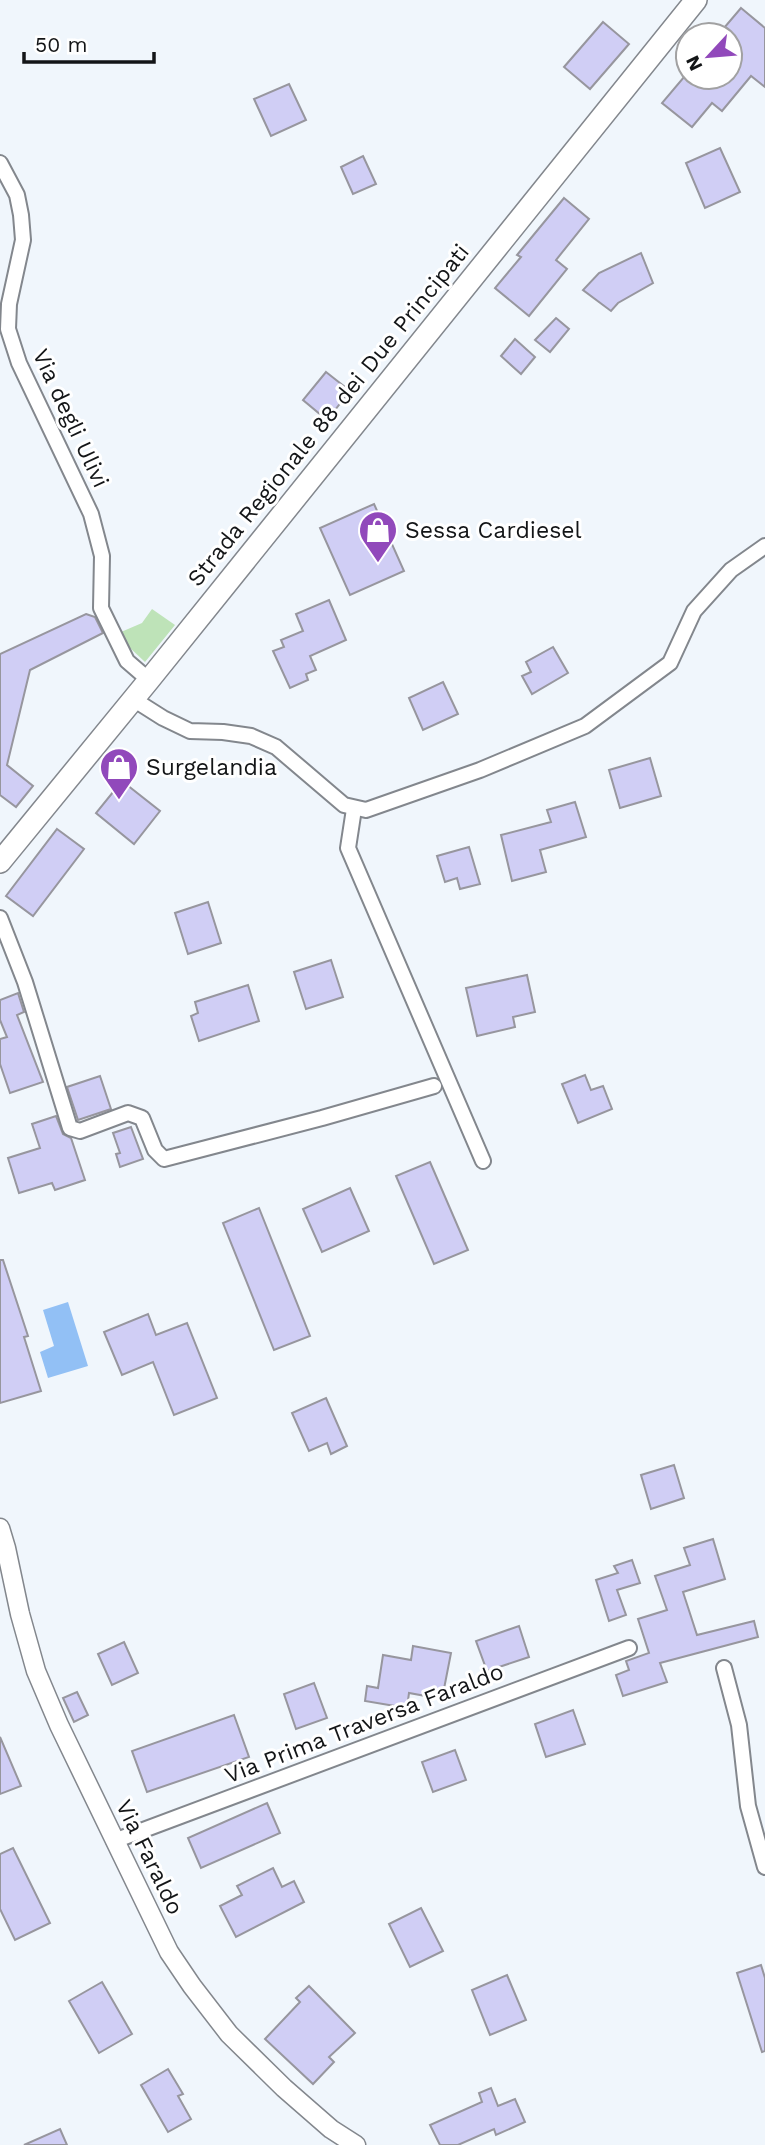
<svg xmlns="http://www.w3.org/2000/svg" width="765" height="2145" font-family="'Work Sans',sans-serif">
  <style>
    .green { fill: #bee3b8 }
    .water { fill: #92c0f5 }
    .building { fill: #d0cef5; stroke: #97969e; stroke-width: 2 }
    .lines { fill: none; stroke-linecap: round; stroke-linejoin: round }
    .minor-casing { stroke: #83878d; stroke-width: 18 }
    .tertiary-casing { stroke: #83878d; stroke-width: 21 }
    .secondary-casing { stroke: #83878d; stroke-width: 24 }
    .minor { stroke: #fff; stroke-width: 14 }
    .tertiary { stroke: #fff; stroke-width: 18 }
    .secondary { stroke: #fff; stroke-width: 21 }
    .labels { text-anchor: middle; stroke-width: 6; stroke-linejoin: round; paint-order: stroke }
    .street-label { font-size: 23px; fill: #131517; stroke: #fff }
    .poi-label { font-size: 23px; fill: #131517; stroke: #fff; text-anchor: start }
  </style>
  <rect width="100%" height="100%" fill="#f0f6fc"/>
  <polygon class="green" points="152,609 175,625 145,662 128,646 121,632 142,623"/>
  <polygon class="water" points="68,1302 88,1366 48,1378 40,1352 54,1346 43,1310"/>
  <g class="building">
    <polygon points="741,8 765,28 765,87 751,76 722,111 712,103 692,127 662,103 684,77 730,77 730,35 718,35"/>
    <polygon points="603,22 629,44 590,89 564,67"/>
    <polygon points="289,84 306,120 271,136 254,99"/>
    <polygon points="720,148 740,192 705,208 686,163"/>
    <polygon points="363,156 376,184 353,194 341,167"/>
    <polygon points="564,198 589,219 556,260 567,269 529,316 495,288 521,257 517,255"/>
    <polygon points="641,253 653,283 618,303 611,311 583,290 599,273"/>
    <polygon points="556,318 569,329 550,352 535,340"/>
    <polygon points="515,339 535,357 521,374 501,356"/>
    <polygon points="326,372 350,391 327,420 303,400"/>
    <polygon points="374,504 404,571 350,595 320,528"/>
    <polygon points="329,600 346,640 310,656 316,670 306,674 308,680 290,688 273,651 284,647 281,640 303,631 296,614"/>
    <polygon points="86,614 95,617 103,633 30,670 7,765 33,786 16,807 0,795 0,654"/>
    <polygon points="553,647 568,673 532,694 522,676 531,672 526,662"/>
    <polygon points="443,682 458,714 423,730 409,698"/>
    <polygon points="650,758 661,796 620,808 609,770"/>
    <polygon points="122,781 160,811 134,844 96,813"/>
    <polygon points="575,802 586,837 540,850 546,872 512,881 501,835 551,822 547,810"/>
    <polygon points="57,829 84,849 33,916 6,896"/>
    <polygon points="469,847 480,884 460,889 457,878 445,882 437,856"/>
    <polygon points="208,902 221,943 188,954 175,913"/>
    <polygon points="331,960 343,997 306,1009 294,972"/>
    <polygon points="527,975 535,1012 513,1017 515,1027 477,1036 466,988"/>
    <polygon points="248,985 259,1021 199,1041 191,1016 198,1013 195,1002"/>
    <polygon points="18,993 24,1012 17,1015 43,1082 10,1093 0,1064 0,1039 7,1037 0,1020 0,1000"/>
    <polygon points="585,1075 591,1090 603,1086 612,1109 578,1123 562,1084"/>
    <polygon points="100,1076 111,1109 78,1120 67,1087"/>
    <polygon points="56,1116 63,1134 71,1138 85,1180 55,1190 52,1183 19,1193 8,1158 40,1148 32,1124"/>
    <polygon points="131,1127 143,1159 120,1167 116,1154 120,1153 113,1133"/>
    <polygon points="430,1162 468,1250 434,1264 396,1176"/>
    <polygon points="350,1188 369,1231 322,1252 303,1209"/>
    <polygon points="259,1208 310,1336 274,1350 223,1223"/>
    <polygon points="0,1260 3,1260 28,1336 24,1337 41,1391 0,1403"/>
    <polygon points="148,1314 156,1335 187,1323 217,1398 174,1415 153,1362 122,1375 104,1332"/>
    <polygon points="326,1398 347,1446 331,1454 327,1443 309,1451 292,1413"/>
    <polygon points="674,1465 684,1498 651,1509 641,1475"/>
    <polygon points="713,1539 725,1579 683,1592 697,1635 754,1621 758,1637 660,1663 667,1682 623,1696 616,1675 629,1670 626,1661 649,1653 638,1619 667,1610 655,1576 690,1565 684,1548"/>
    <polygon points="632,1560 640,1583 617,1590 626,1615 609,1621 596,1580 618,1573 614,1566"/>
    <polygon points="519,1626 529,1657 487,1671 476,1641"/>
    <polygon points="124,1642 138,1673 112,1685 98,1654"/>
    <polygon points="413,1646 451,1653 442,1699 409,1693 407,1708 365,1701 367,1686 378,1688 383,1655 411,1660"/>
    <polygon points="314,1683 327,1718 296,1729 284,1694"/>
    <polygon points="77,1692 88,1715 74,1722 63,1698"/>
    <polygon points="573,1710 585,1744 546,1757 535,1724"/>
    <polygon points="234,1715 249,1757 147,1792 132,1751"/>
    <polygon points="0,1737 21,1786 0,1794"/>
    <polygon points="455,1750 466,1780 433,1792 422,1762"/>
    <polygon points="267,1803 280,1833 201,1868 188,1838"/>
    <polygon points="13,1848 50,1923 15,1940 0,1909 0,1854"/>
    <polygon points="273,1868 282,1887 294,1881 304,1902 236,1937 220,1906 242,1895 237,1886"/>
    <polygon points="421,1908 443,1951 410,1967 389,1924"/>
    <polygon points="761,1965 765,1978 765,2051 762,2052 737,1973"/>
    <polygon points="507,1975 526,2020 490,2035 472,1990"/>
    <polygon points="102,1982 132,2034 99,2053 69,2001"/>
    <polygon points="309,1986 355,2033 329,2057 334,2062 313,2084 265,2039 300,2002 296,1998"/>
    <polygon points="168,2069 183,2094 178,2096 191,2119 168,2132 141,2085"/>
    <polygon points="491,2088 498,2106 515,2099 525,2122 496,2135 494,2129 458,2145 440,2145 430,2125 482,2102 479,2093"/>
    <polygon points="60,2129 67,2145 24,2145"/>
  </g>
  <g class="lines">
    <defs>
      <g id="minor">
        <polyline points="0,163 17,195 21,215 23,240 9,304 8,329 19,363 91,514 102,556 101,608 127,661 149,680"/>
        <polyline points="133,699 163,718 190,731 223,732 251,736 276,747 344,805 366,810 480,770 585,726 670,663 694,611 731,570 765,546"/>
        <polyline points="354,809 348,848 483,1161"/>
        <polyline points="0,918 25,982 70,1128 80,1131 128,1113 142,1118 155,1150 164,1159 322,1118 434,1086"/>
        <polyline points="724,1668 739,1725 748,1806 765,1867"/>
        <polyline points="114,1841 629,1648"/>
      </g>
      <polyline id="tertiary" points="0,1528 6,1548 20,1614 36,1671 59,1725 169,1952 192,1986 229,2034 284,2088 331,2129 356,2145"/>
      <polyline id="secondary" points="0,862 149,680 696,0"/>
    </defs>
    <use href="#minor" class="minor-casing"/>
    <use href="#tertiary" class="tertiary-casing"/>
    <use href="#secondary" class="secondary-casing"/>
    <use href="#minor" class="minor"/>
    <use href="#tertiary" class="tertiary"/>
    <use href="#secondary" class="secondary"/>
  </g>
  <defs>
    <symbol id="shop-pin" viewBox="-11 -11 22 30"><path d="M0 17L-7.5 6A9.5 9.5 0 1 1 7.5 6Z" fill="#9149bb" stroke="#fff"/><path d="M-5-2.5h2.3a2.7 3.5 0 0 1 5.4 0H5L5.5 6h-11ZM-1.5-2.5h3a1.5 2.3 0 0 0-3 0Z" fill="#fff"/></symbol>
  </defs>
  <g fill-rule="evenodd">
    <use href="#shop-pin" x="356" y="508" width="44" height="60"/>
    <use href="#shop-pin" x="97" y="745" width="44" height="60"/>
  </g>
  <g class="labels">
    <g class="street-label">
      <text transform="translate(328 415) rotate(-51)" y="8">Strada Regionale 88 dei Due Principati</text>
      <text transform="translate(71 418) rotate(65)" y="8">Via degli Ulivi</text>
      <text transform="translate(364 1723) rotate(-21)" y="8">Via Prima Traversa Faraldo</text>
      <text transform="translate(150 1857) rotate(64)" y="8">Via Faraldo</text>
    </g>
    <g class="poi-label">
      <text x="405" y="538">Sessa Cardiesel</text>
      <text x="146" y="775">Surgelandia</text>
    </g>
  </g>
  <g transform="translate(709 56) rotate(244)"><circle r="33" fill="#ffffff" stroke="#a1a1a2" stroke-width="2"/>
  <path d="M0-5L12 26L0 18L-12 26Z" fill="#9149bb"/>
  <text y="-10" font-size="19" font-weight="bold" text-anchor="middle" fill="#131517">N</text>
  </g>
  <path d="M24 52v10h130v-10" fill="none" stroke="#131517" stroke-width="3.5"/>
  <text x="35" y="52" font-size="21" fill="#131517" stroke="#ffffff" stroke-width="5" paint-order="stroke">50 m</text>
</svg>
